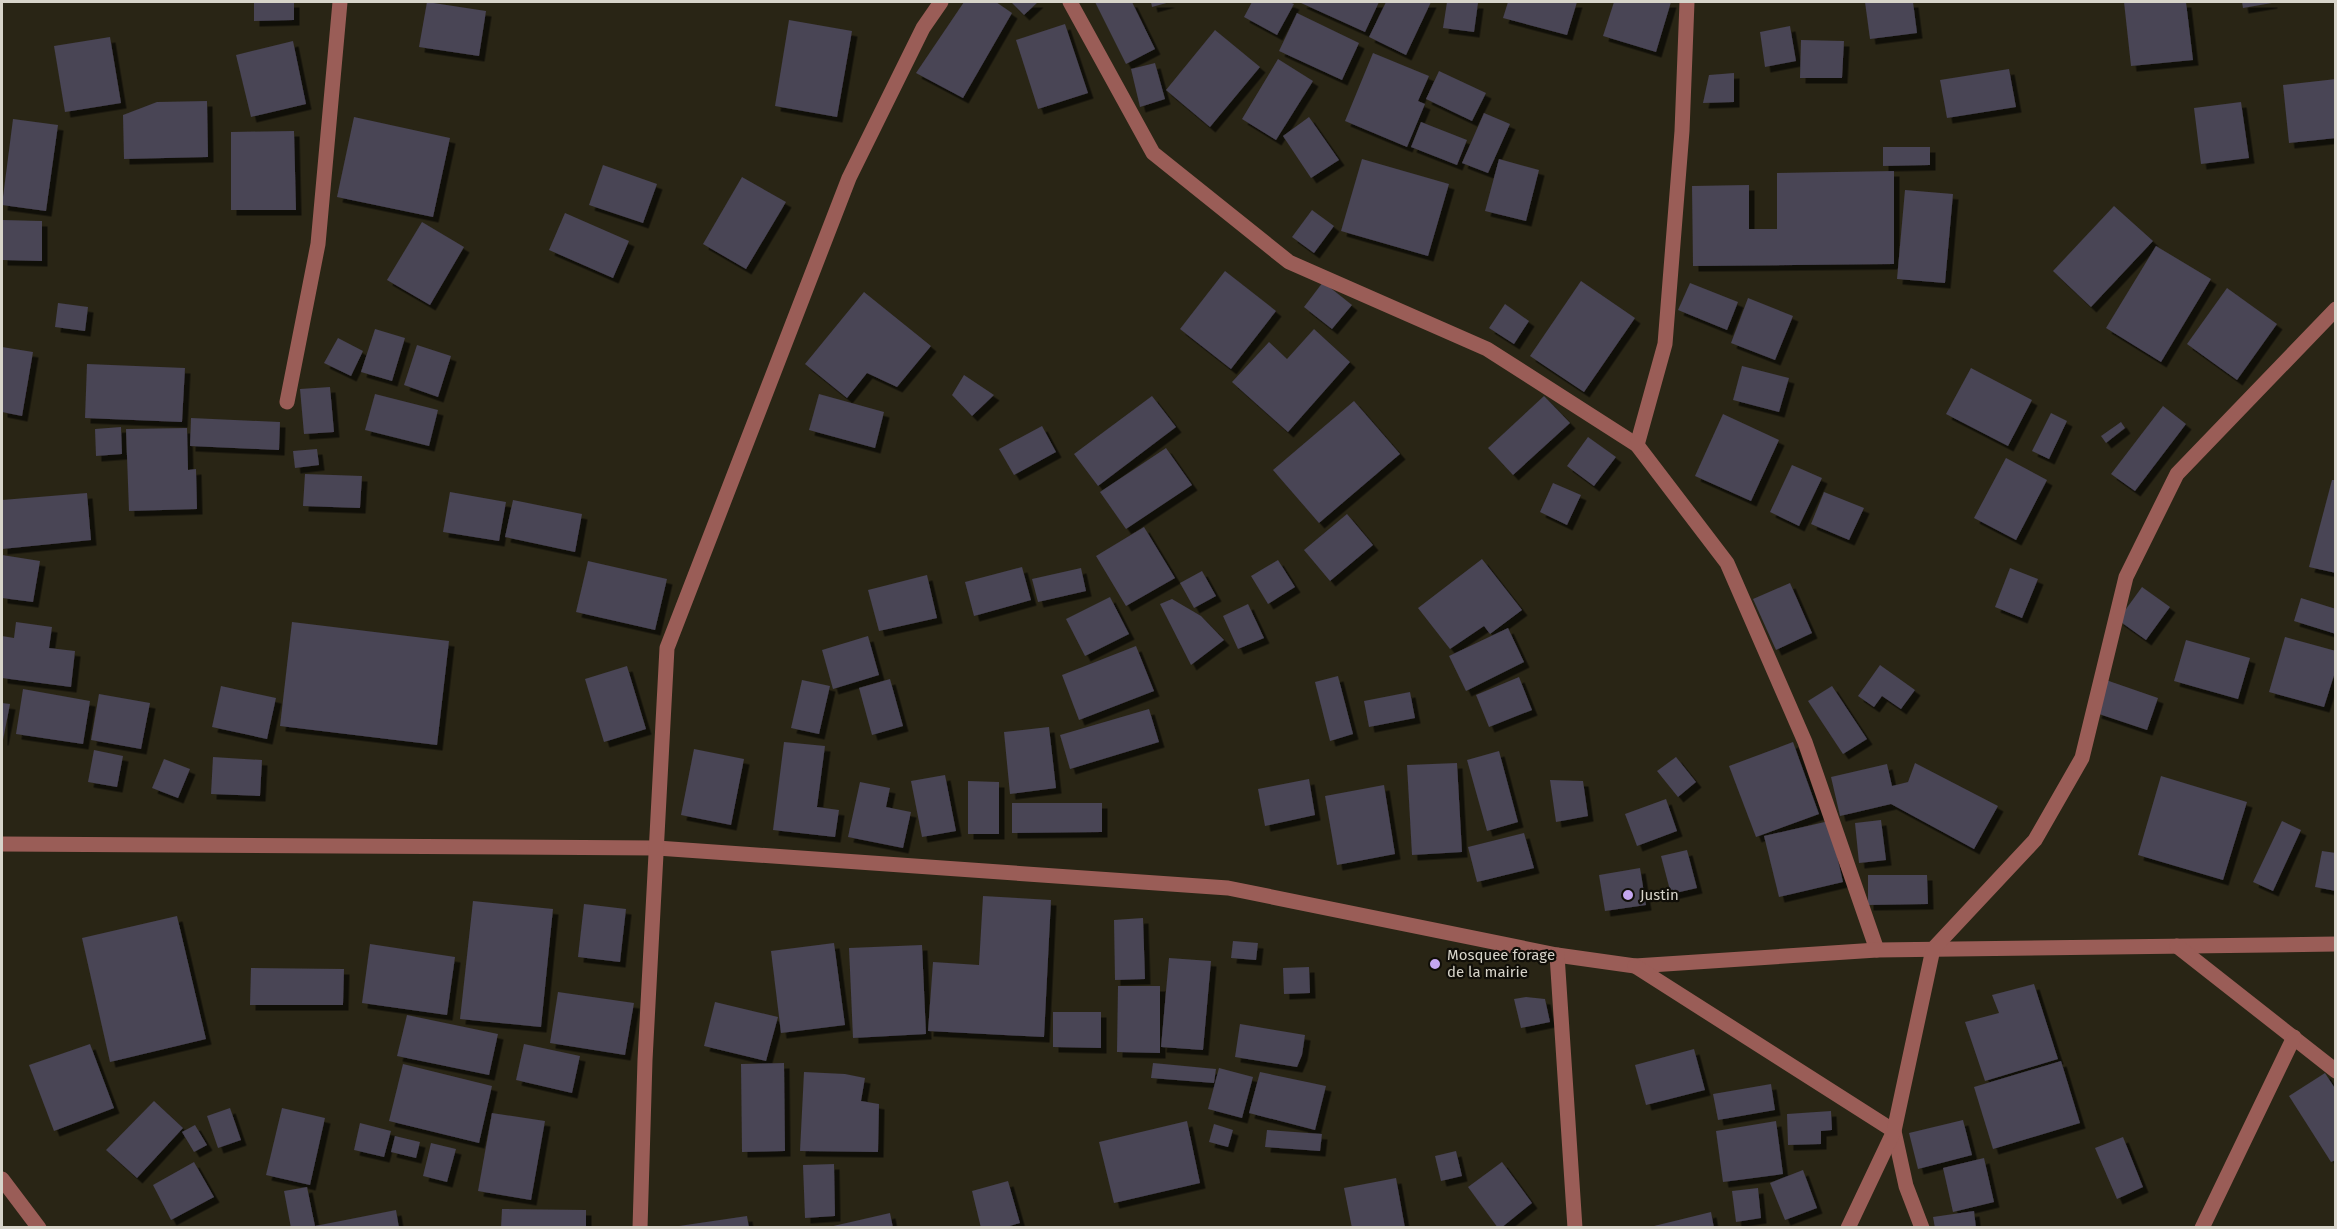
<svg xmlns="http://www.w3.org/2000/svg" width="2337" height="1229" font-family="'Fira Sans',sans-serif">
  <style>
    .building { fill: #484455; filter: url(#shadow) }
    .lines { fill: none; stroke-linecap: round; stroke-linejoin: round }
    .minor { stroke: #9a5d57; stroke-width: 15 }
    .poi-dot { fill: #c5a7f1; stroke: #100e08; stroke-width: 2 }
    .labels { text-anchor: middle; stroke-width: 4.5; stroke-linejoin: round; paint-order: stroke }
    .poi-label { font-size: 15px; fill: #d7d4ca; stroke: #100e08; text-anchor: start }
  </style>
  <defs>
    <filter id="shadow"><feDropShadow dx="5.5" dy="5.5" stdDeviation="0" flood-color="#0009"/></filter>
  </defs>
  <rect width="100%" height="100%" fill="#292515"/>
  <g class="building">
    <polygon points="254,2 294,2 294,20 254,21"/>
    <polygon points="427,2 486,11 479,56 419,47"/>
    <polygon points="964,2 996,2 1012,13 963,98 916,73"/>
    <polygon points="1011,2 1038,2 1024,15"/>
    <polygon points="1095,2 1132,2 1155,49 1126,64"/>
    <polygon points="1151,2 1170,2 1152,7"/>
    <polygon points="1252,2 1289,2 1294,4 1277,35 1244,17"/>
    <polygon points="1302,2 1379,2 1365,32 1301,3"/>
    <polygon points="1386,2 1431,2 1406,55 1369,37"/>
    <polygon points="1447,2 1478,3 1474,32 1443,28"/>
    <polygon points="1508,2 1577,2 1567,35 1503,18"/>
    <polygon points="1614,2 1671,2 1656,52 1603,36"/>
    <polygon points="1865,2 1913,2 1917,33 1870,39"/>
    <polygon points="2124,2 2186,2 2193,60 2131,66"/>
    <polygon points="2242,2 2272,2 2272,3 2243,8"/>
    <polygon points="1297,13 1359,43 1342,80 1279,51"/>
    <polygon points="789,20 852,31 837,117 775,106"/>
    <polygon points="1065,24 1088,93 1038,109 1016,40"/>
    <polygon points="1790,26 1796,61 1765,67 1760,32"/>
    <polygon points="1215,30 1260,67 1210,127 1166,90"/>
    <polygon points="110,37 121,103 65,112 54,46"/>
    <polygon points="1801,40 1844,41 1842,78 1800,78"/>
    <polygon points="293,41 306,104 251,117 236,55"/>
    <polygon points="1373,53 1429,76 1418,101 1425,104 1407,147 1345,121"/>
    <polygon points="1278,59 1313,81 1276,140 1242,119"/>
    <polygon points="1155,63 1165,99 1140,107 1131,69"/>
    <polygon points="2009,69 2016,107 1947,118 1940,80"/>
    <polygon points="1439,71 1486,93 1472,121 1426,99"/>
    <polygon points="1734,73 1734,102 1703,103 1709,75"/>
    <polygon points="2336,79 2336,138 2289,143 2283,85"/>
    <polygon points="207,101 208,157 124,159 123,115 157,102"/>
    <polygon points="2241,102 2249,158 2201,164 2194,108"/>
    <polygon points="1484,113 1510,124 1488,173 1462,163"/>
    <polygon points="354,117 450,138 433,217 337,197"/>
    <polygon points="1309,117 1339,160 1311,178 1283,136"/>
    <polygon points="13,119 58,125 46,211 2,205"/>
    <polygon points="1421,122 1467,140 1457,165 1411,147"/>
    <polygon points="294,131 296,210 231,210 231,132"/>
    <polygon points="1883,147 1930,147 1930,165 1883,166"/>
    <polygon points="1362,159 1449,184 1428,256 1341,231"/>
    <polygon points="1499,159 1539,170 1526,221 1485,211"/>
    <polygon points="603,165 657,184 643,223 589,205"/>
    <polygon points="1894,171 1894,264 1693,266 1692,186 1749,185 1749,229 1777,229 1777,173"/>
    <polygon points="742,177 786,202 746,269 703,244"/>
    <polygon points="1905,190 1953,194 1945,283 1897,279"/>
    <polygon points="2114,206 2153,241 2091,307 2053,271"/>
    <polygon points="1312,210 1334,226 1314,253 1292,237"/>
    <polygon points="565,213 629,241 613,278 549,250"/>
    <polygon points="2,220 42,221 42,261 2,260"/>
    <polygon points="422,222 464,247 430,305 387,280"/>
    <polygon points="2156,246 2211,279 2161,362 2106,328"/>
    <polygon points="1225,271 1276,311 1231,369 1180,329"/>
    <polygon points="1581,281 1635,318 1584,392 1530,356"/>
    <polygon points="1323,282 1352,305 1332,329 1304,307"/>
    <polygon points="1690,283 1738,302 1727,330 1678,310"/>
    <polygon points="2227,288 2277,324 2237,380 2187,344"/>
    <polygon points="864,292 931,346 897,387 867,373 847,398 805,364"/>
    <polygon points="1748,298 1793,316 1775,360 1731,343"/>
    <polygon points="58,303 88,307 85,331 55,327"/>
    <polygon points="1505,304 1529,321 1514,344 1489,328"/>
    <polygon points="375,329 405,338 392,381 361,372"/>
    <polygon points="1314,329 1350,362 1288,432 1232,382 1269,342 1287,359"/>
    <polygon points="338,338 363,351 351,376 324,363"/>
    <polygon points="417,345 451,356 438,397 404,385"/>
    <polygon points="2,347 33,352 22,416 2,412"/>
    <polygon points="87,364 185,368 182,422 85,418"/>
    <polygon points="1742,366 1789,378 1779,412 1733,400"/>
    <polygon points="1971,368 2032,400 2008,446 1946,414"/>
    <polygon points="964,375 994,395 972,416 952,395"/>
    <polygon points="330,387 334,432 304,434 300,389"/>
    <polygon points="375,394 438,410 429,446 365,430"/>
    <polygon points="819,394 884,412 875,448 809,430"/>
    <polygon points="1152,396 1176,427 1098,486 1074,454"/>
    <polygon points="1544,396 1570,423 1513,475 1488,448"/>
    <polygon points="1354,401 1400,454 1319,523 1273,470"/>
    <polygon points="2163,406 2186,424 2135,491 2111,474"/>
    <polygon points="2051,413 2067,421 2049,459 2032,451"/>
    <polygon points="1723,414 1779,440 1751,501 1695,476"/>
    <polygon points="191,418 280,422 279,450 190,446"/>
    <polygon points="2121,422 2125,428 2106,443 2101,436"/>
    <polygon points="1042,426 1056,452 1014,475 999,449"/>
    <polygon points="121,427 122,454 96,456 95,429"/>
    <polygon points="187,428 188,470 196,469 197,509 129,511 126,429"/>
    <polygon points="1588,437 1616,457 1594,486 1567,466"/>
    <polygon points="1166,448 1192,485 1126,529 1100,492"/>
    <polygon points="317,449 319,465 295,468 293,451"/>
    <polygon points="2006,458 2047,480 2016,540 1974,518"/>
    <polygon points="1792,465 1822,478 1799,526 1770,512"/>
    <polygon points="305,474 362,476 360,508 303,506"/>
    <polygon points="2332,480 2336,480 2336,573 2309,567"/>
    <polygon points="1553,483 1581,495 1567,525 1540,512"/>
    <polygon points="450,492 506,502 499,541 443,532"/>
    <polygon points="1824,492 1864,508 1849,540 1811,524"/>
    <polygon points="87,493 91,540 2,549 2,500"/>
    <polygon points="513,500 582,514 575,552 505,537"/>
    <polygon points="1347,514 1373,545 1330,581 1304,550"/>
    <polygon points="1144,527 1175,578 1126,606 1096,556"/>
    <polygon points="2,555 40,561 33,602 2,598"/>
    <polygon points="1482,559 1522,610 1490,634 1484,626 1450,649 1418,608"/>
    <polygon points="1278,560 1295,587 1268,604 1251,576"/>
    <polygon points="588,561 667,579 655,630 576,612"/>
    <polygon points="1022,567 1031,600 974,616 965,582"/>
    <polygon points="1081,568 1086,591 1038,602 1032,579"/>
    <polygon points="2010,568 2038,579 2022,618 1995,607"/>
    <polygon points="1202,571 1216,596 1194,608 1180,583"/>
    <polygon points="927,575 937,618 879,631 868,590"/>
    <polygon points="1790,583 1812,633 1776,650 1753,599"/>
    <polygon points="2142,587 2170,607 2146,640 2118,620"/>
    <polygon points="1110,597 1129,634 1085,656 1066,619"/>
    <polygon points="2301,598 2336,609 2336,634 2294,621"/>
    <polygon points="1172,599 1201,616 1224,640 1191,665 1160,604"/>
    <polygon points="1248,604 1264,638 1238,649 1223,616"/>
    <polygon points="16,622 52,627 49,648 75,651 71,687 2,678 2,636 14,638"/>
    <polygon points="292,622 449,641 437,745 280,726"/>
    <polygon points="1508,628 1524,662 1466,691 1449,656"/>
    <polygon points="868,636 879,675 833,689 822,650"/>
    <polygon points="2285,637 2336,651 2336,669 2324,707 2269,692"/>
    <polygon points="2186,640 2250,658 2238,699 2174,681"/>
    <polygon points="1136,646 1154,691 1079,720 1062,675"/>
    <polygon points="1880,665 1915,690 1901,709 1882,696 1874,707 1858,696"/>
    <polygon points="627,666 646,729 604,742 585,679"/>
    <polygon points="1338,676 1353,734 1330,741 1315,682"/>
    <polygon points="1519,677 1532,710 1489,727 1476,695"/>
    <polygon points="890,679 903,726 872,735 859,688"/>
    <polygon points="802,680 830,686 819,734 791,728"/>
    <polygon points="2106,680 2158,698 2147,730 2096,713"/>
    <polygon points="221,686 276,698 267,739 212,727"/>
    <polygon points="1832,686 1867,739 1843,754 1808,701"/>
    <polygon points="23,689 90,701 83,744 16,734"/>
    <polygon points="1410,692 1415,718 1369,727 1364,701"/>
    <polygon points="99,694 150,703 141,749 91,740"/>
    <polygon points="2,703 10,704 3,740 2,740"/>
    <polygon points="1149,709 1159,742 1070,769 1060,735"/>
    <polygon points="1049,727 1056,788 1010,794 1004,732"/>
    <polygon points="784,742 825,746 817,807 839,810 835,837 773,830"/>
    <polygon points="1793,742 1819,814 1756,837 1729,766"/>
    <polygon points="694,749 744,759 731,825 681,815"/>
    <polygon points="94,750 123,756 117,787 88,782"/>
    <polygon points="1499,751 1518,822 1487,831 1467,760"/>
    <polygon points="213,757 262,760 260,796 211,794"/>
    <polygon points="1676,757 1696,782 1678,797 1657,771"/>
    <polygon points="164,759 190,769 178,798 152,788"/>
    <polygon points="1457,763 1462,852 1412,855 1407,765"/>
    <polygon points="1915,763 1998,806 1974,849 1891,804 1840,816 1831,777 1887,764 1892,786 1908,782"/>
    <polygon points="945,775 956,831 922,837 911,781"/>
    <polygon points="2161,776 2247,802 2223,880 2138,855"/>
    <polygon points="1309,779 1315,815 1265,826 1258,789"/>
    <polygon points="1550,780 1583,781 1588,816 1556,822"/>
    <polygon points="968,781 999,782 999,834 968,834"/>
    <polygon points="860,782 890,788 886,807 911,812 903,848 848,837"/>
    <polygon points="1384,785 1395,854 1337,865 1325,796"/>
    <polygon points="1666,799 1677,831 1637,846 1625,814"/>
    <polygon points="1012,803 1102,803 1102,832 1012,833"/>
    <polygon points="1881,820 1886,860 1859,863 1855,823"/>
    <polygon points="1829,821 1843,882 1779,897 1764,836"/>
    <polygon points="2282,821 2301,830 2273,891 2253,882"/>
    <polygon points="1524,833 1534,868 1477,882 1468,847"/>
    <polygon points="1687,850 1697,888 1671,894 1661,856"/>
    <polygon points="2322,851 2336,853 2336,891 2315,887"/>
    <polygon points="1640,868 1646,905 1605,911 1599,875"/>
    <polygon points="1868,875 1927,875 1928,904 1868,905"/>
    <polygon points="983,896 1051,900 1044,1037 928,1031 933,962 979,965"/>
    <polygon points="473,901 553,909 541,1027 460,1019"/>
    <polygon points="584,904 626,909 620,962 578,957"/>
    <polygon points="177,916 206,1039 110,1062 82,938"/>
    <polygon points="1143,918 1145,979 1115,980 1114,920"/>
    <polygon points="1233,941 1258,943 1256,960 1231,958"/>
    <polygon points="834,943 845,1025 781,1033 771,951"/>
    <polygon points="370,944 455,957 447,1015 362,1003"/>
    <polygon points="922,945 926,1034 853,1038 849,948"/>
    <polygon points="1169,958 1211,961 1203,1050 1161,1047"/>
    <polygon points="1309,967 1310,993 1284,994 1283,968"/>
    <polygon points="251,968 344,969 343,1005 250,1005"/>
    <polygon points="2034,984 2058,1059 1985,1081 1965,1022 1999,1013 1992,995"/>
    <polygon points="1118,986 1160,986 1160,1053 1117,1052"/>
    <polygon points="558,992 634,1003 625,1055 550,1043"/>
    <polygon points="1526,997 1545,999 1550,1022 1521,1028 1514,999"/>
    <polygon points="715,1002 778,1017 766,1061 704,1046"/>
    <polygon points="1053,1012 1101,1012 1101,1048 1053,1047"/>
    <polygon points="407,1015 498,1034 489,1075 397,1056"/>
    <polygon points="1240,1024 1305,1035 1302,1055 1297,1067 1235,1057"/>
    <polygon points="90,1044 114,1108 54,1131 29,1065"/>
    <polygon points="524,1044 580,1056 572,1093 516,1080"/>
    <polygon points="1694,1049 1705,1090 1646,1105 1635,1065"/>
    <polygon points="2061,1061 2080,1123 1993,1149 1974,1087"/>
    <polygon points="784,1063 785,1151 742,1152 741,1064"/>
    <polygon points="1153,1063 1216,1069 1214,1083 1151,1078"/>
    <polygon points="403,1064 492,1086 479,1143 389,1121"/>
    <polygon points="1219,1068 1253,1077 1242,1118 1208,1109"/>
    <polygon points="804,1072 845,1074 865,1078 861,1101 879,1104 878,1152 800,1151"/>
    <polygon points="1260,1072 1326,1086 1315,1130 1249,1113"/>
    <polygon points="2325,1073 2336,1090 2336,1160 2331,1162 2289,1096"/>
    <polygon points="1771,1084 1775,1110 1718,1120 1713,1094"/>
    <polygon points="154,1101 183,1128 137,1178 106,1150"/>
    <polygon points="230,1108 241,1140 218,1148 207,1116"/>
    <polygon points="282,1108 325,1118 310,1185 266,1175"/>
    <polygon points="1831,1111 1832,1130 1821,1131 1821,1144 1788,1145 1787,1114"/>
    <polygon points="492,1113 545,1121 531,1200 478,1191"/>
    <polygon points="1963,1120 1972,1155 1918,1169 1909,1133"/>
    <polygon points="1187,1121 1200,1183 1114,1203 1099,1142"/>
    <polygon points="1776,1121 1783,1174 1723,1182 1716,1131"/>
    <polygon points="360,1123 391,1131 384,1157 354,1150"/>
    <polygon points="1214,1124 1233,1130 1228,1147 1209,1142"/>
    <polygon points="195,1125 207,1145 194,1152 182,1132"/>
    <polygon points="1267,1130 1322,1134 1320,1151 1265,1147"/>
    <polygon points="395,1136 420,1142 416,1158 391,1152"/>
    <polygon points="2123,1137 2143,1187 2117,1199 2095,1148"/>
    <polygon points="431,1143 456,1149 447,1182 423,1176"/>
    <polygon points="1456,1151 1462,1176 1441,1181 1435,1156"/>
    <polygon points="1984,1158 1994,1202 1953,1212 1943,1168"/>
    <polygon points="194,1162 214,1197 171,1220 153,1185"/>
    <polygon points="1502,1162 1532,1203 1501,1228 1498,1228 1468,1187"/>
    <polygon points="834,1164 835,1216 805,1218 803,1165"/>
    <polygon points="1803,1170 1817,1208 1785,1220 1770,1183"/>
    <polygon points="1396,1178 1405,1228 1352,1228 1344,1188"/>
    <polygon points="1008,1181 1020,1223 1003,1228 981,1228 972,1191"/>
    <polygon points="307,1187 315,1226 396,1210 399,1228 291,1228 284,1191"/>
    <polygon points="1758,1188 1761,1218 1736,1222 1732,1191"/>
    <polygon points="502,1209 586,1210 586,1228 501,1228"/>
    <polygon points="1974,1211 1976,1228 1935,1228 1933,1217"/>
    <polygon points="1711,1212 1714,1228 1650,1228 1650,1227"/>
    <polygon points="890,1213 893,1228 829,1228 829,1227"/>
    <polygon points="747,1216 749,1228 679,1228 679,1226"/>
  </g>
  <g class="lines">
    <g class="minor">
      <polyline points="1070,2 1153,153 1289,262 1487,349 1637,445 1727,563 1805,742 1877,950"/>
      <polyline points="287,402 318,244 340,2"/>
      <polyline points="1637,445 1665,344 1682,131 1687,2"/>
      <polyline points="2,844 657,848 1228,888 1557,955 1635,966 1877,950 2336,944"/>
      <polyline points="2177,946 2336,1071"/>
      <polyline points="1557,955 1575,1228"/>
      <polyline points="1635,966 1894,1131 1906,1186 1922,1228"/>
      <polyline points="2,1179 39,1228"/>
      <polyline points="640,1228 645,1060 667,648 849,178 923,28 941,2"/>
      <polyline points="1848,1228 1894,1131 1933,949 2035,840 2082,758 2126,577 2177,474 2336,309"/>
      <polyline points="2202,1228 2294,1037"/>
    </g>
  </g>
  <g class="poi-dot">
    <circle cx="1628" cy="895" r="6"/>
    <circle cx="1435" cy="964" r="6"/>
  </g>
  <g class="labels">
    <g class="poi-label">
      <text x="1640" y="900">Justin</text>
      <text x="1447" y="960">Mosquee forage<tspan x="1447" dy="17">de la mairie</tspan></text>
    </g>
  </g>
  <rect width="2337" height="1229" fill="none" stroke="#d7d4ca" stroke-width="6"/>
</svg>
